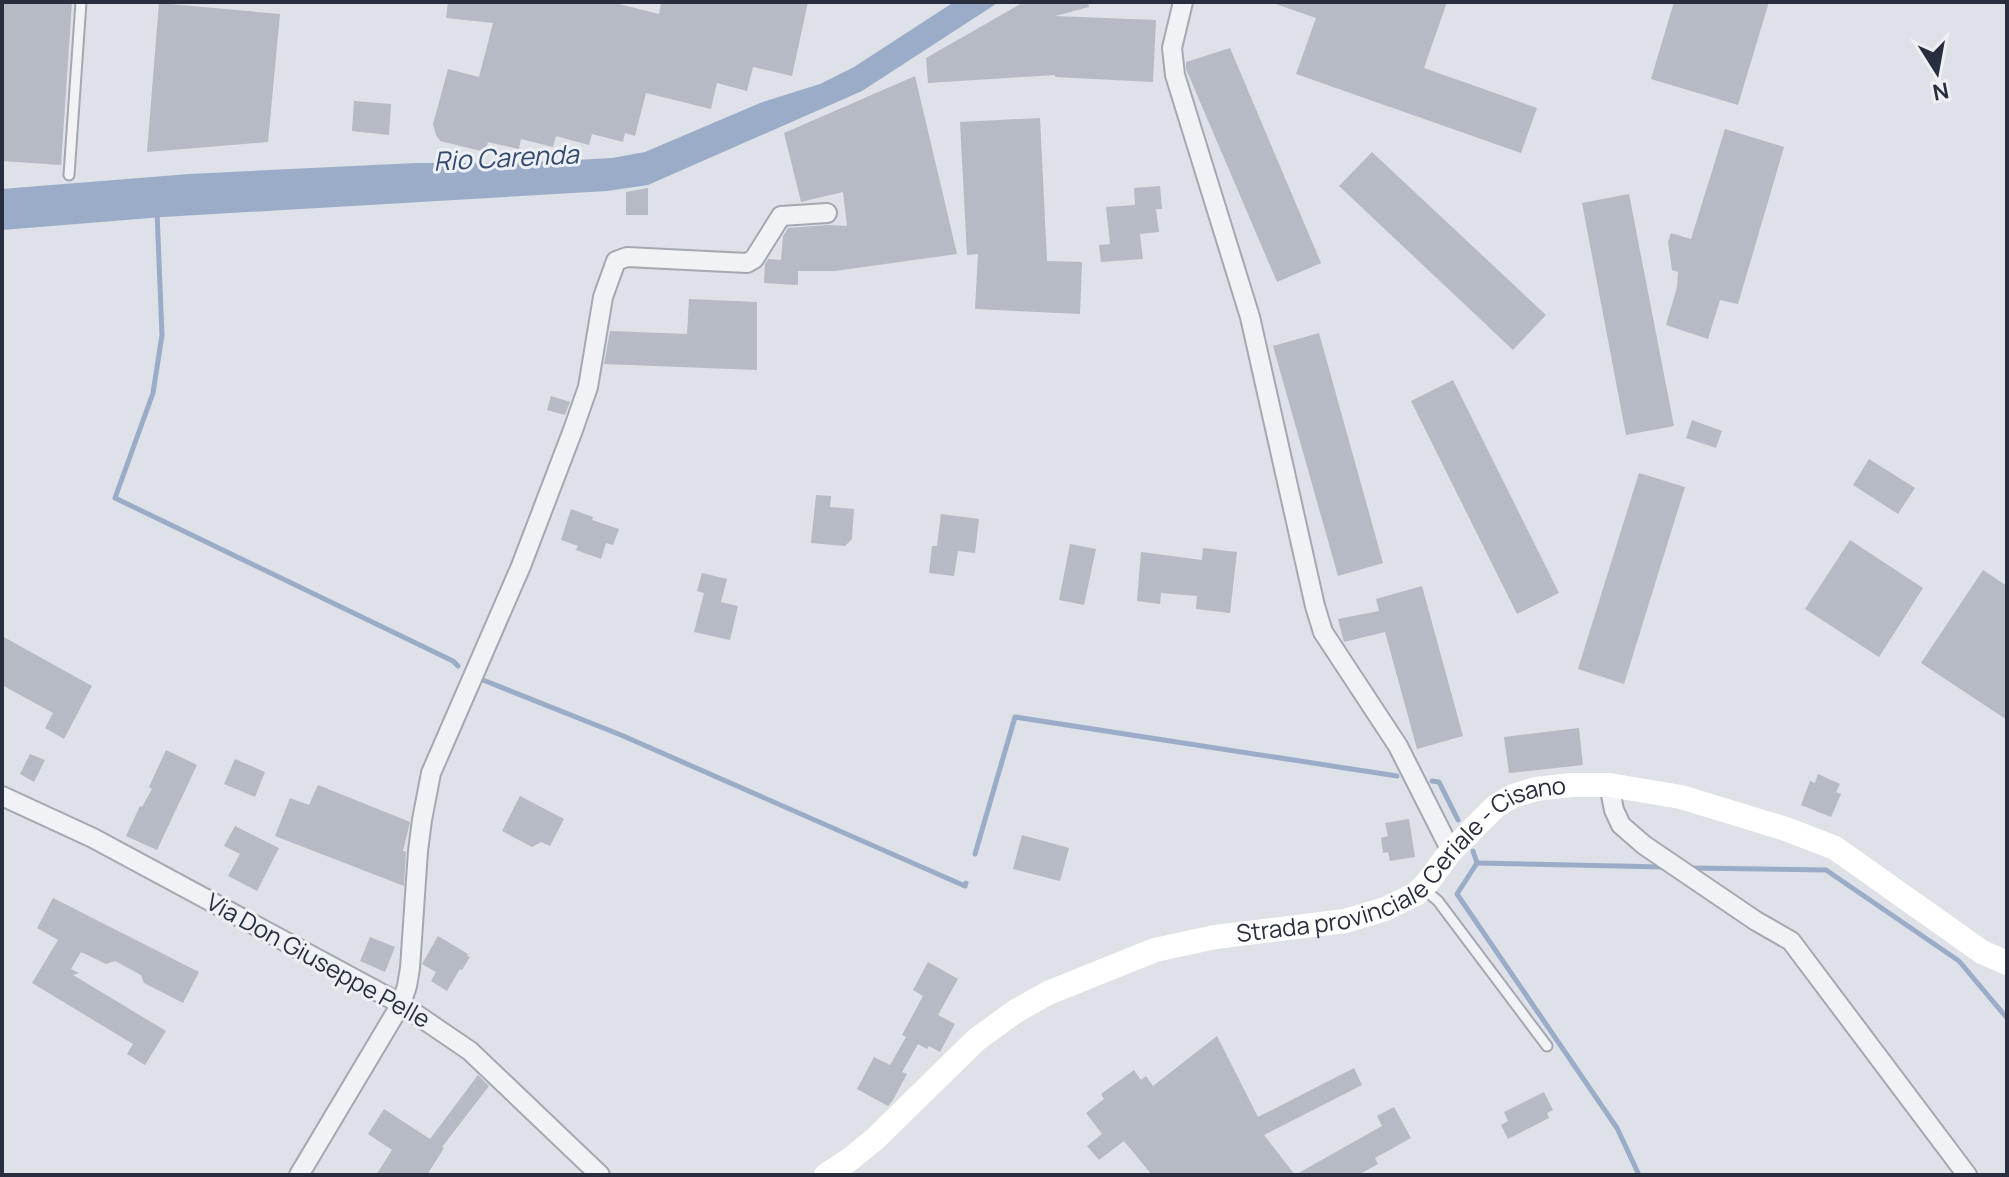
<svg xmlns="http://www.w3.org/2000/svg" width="2009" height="1177" font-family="Manrope,sans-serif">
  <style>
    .water { fill: #9aacc7 }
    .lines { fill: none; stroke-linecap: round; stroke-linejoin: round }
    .stream { stroke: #9aacc7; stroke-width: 5 }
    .building { fill: #b6bac4 }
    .service-casing { stroke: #a4a8b1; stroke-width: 13 }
    .minor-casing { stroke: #a4a8b1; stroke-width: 22 }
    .service { stroke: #f1f2f6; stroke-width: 9 }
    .minor { stroke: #f1f2f6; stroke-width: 18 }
    .secondary { stroke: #fff; stroke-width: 24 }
    .labels { text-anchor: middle; stroke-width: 6; stroke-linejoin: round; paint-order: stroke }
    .street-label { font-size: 24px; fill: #282e3e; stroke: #edf0f5 }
    .water-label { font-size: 26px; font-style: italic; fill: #334a70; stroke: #edf0f5 }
  </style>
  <rect width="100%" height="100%" fill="#dee1e7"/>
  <polygon class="water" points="954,2 999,2 862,91 648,185 607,191 163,217 2,230 2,189 189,174 416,163 519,163 612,158 645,152 760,103 820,84 854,67"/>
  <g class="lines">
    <g class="stream">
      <polyline points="157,212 162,335 153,393 115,498 453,661 458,666"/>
      <polyline points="483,680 621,735 965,886 966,883"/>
      <polyline points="1432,781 1439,782 1458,820"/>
      <polyline points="1473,851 1477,863"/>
      <polyline points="975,854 1015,717 1397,776"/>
      <polyline points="1477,863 1664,867"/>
      <polyline points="1477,863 1457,894 1617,1128 1639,1175"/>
      <polyline points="1690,868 1826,870 1959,961 2007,1018"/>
    </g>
  </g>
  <g class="building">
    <polygon points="2,2 72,2 61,165 2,161"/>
    <polygon points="448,2 611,2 659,14 661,2 808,2 792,76 753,67 747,91 717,83 711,109 646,93 635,136 625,133 623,142 592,134 589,145 556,136 553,147 521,139 519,149 488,142 485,152 440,141 436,135 433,124 448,69 479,77 493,23 446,18"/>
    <polygon points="1024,2 1088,2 1089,7 1055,16 1156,20 1153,82 1055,77 1055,75 928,83 926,58"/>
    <polygon points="1277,2 1447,2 1424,68 1537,108 1521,153 1296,74 1316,18 1276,4"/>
    <polygon points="1674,2 1769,2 1738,105 1651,79"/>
    <polygon points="159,3 280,14 268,142 147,152"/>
    <polygon points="1230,48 1321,263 1277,282 1186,69 1186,62"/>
    <polygon points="915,76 957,254 835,271 798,271 798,285 764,283 765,264 768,259 781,260 783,236 788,228 828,225 847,226 843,192 801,202 784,133"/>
    <polygon points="354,101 391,104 389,135 352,131"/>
    <polygon points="1040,118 1047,261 1082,262 1080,314 975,309 978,254 967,255 960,122"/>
    <polygon points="1725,129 1784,147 1738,304 1720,300 1708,339 1666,325 1677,287 1678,272 1672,270 1668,242 1671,233 1691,239"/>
    <polygon points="1372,152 1546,315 1513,350 1339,186"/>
    <polygon points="1160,186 1162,209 1156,209 1159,232 1140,234 1143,259 1101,262 1099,245 1110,244 1106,207 1135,205 1134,188"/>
    <polygon points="648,188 648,215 626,215 626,192"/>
    <polygon points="1629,194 1674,426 1626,435 1582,203"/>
    <polygon points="689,299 757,302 757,370 604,364 610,331 687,334"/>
    <polygon points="1319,333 1383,563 1338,576 1273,346"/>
    <polygon points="1453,380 1559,593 1517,614 1411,401"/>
    <polygon points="551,396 570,402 565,415 547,410"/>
    <polygon points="1692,420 1722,431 1716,448 1686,438"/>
    <polygon points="1869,459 1915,488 1898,514 1853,485"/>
    <polygon points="1639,473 1685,487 1624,684 1578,669"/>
    <polygon points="816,495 831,496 830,507 854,509 852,539 845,546 811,543"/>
    <polygon points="571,509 593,517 592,520 619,529 613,545 606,543 601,559 576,550 578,546 561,540"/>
    <polygon points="941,514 979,519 975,553 958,551 954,576 929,573 932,546 937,546"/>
    <polygon points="1850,540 1923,588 1879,657 1805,609"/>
    <polygon points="1070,544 1096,549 1084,605 1059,600"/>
    <polygon points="1203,548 1237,552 1230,613 1196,609 1197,596 1161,593 1160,604 1137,601 1141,552 1202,560"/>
    <polygon points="1983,570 2007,586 2007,720 1921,663"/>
    <polygon points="702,573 727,579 721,602 738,606 730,640 694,632 704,593 697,591"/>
    <polygon points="1422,586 1463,736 1417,749 1385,632 1344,642 1338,619 1379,611 1376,599"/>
    <polygon points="2,636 92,686 64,739 45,728 53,713 2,685"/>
    <polygon points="1579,728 1583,765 1509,773 1504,737"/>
    <polygon points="166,750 197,765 157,850 126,836 140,806 142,807 152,789 149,787"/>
    <polygon points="30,754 45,760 34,782 20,774"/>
    <polygon points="235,759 265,772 255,797 224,784"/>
    <polygon points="1818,774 1840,784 1836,792 1841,794 1831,817 1801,805 1810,781 1815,783"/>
    <polygon points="318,785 410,822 403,851 406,852 404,886 275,836 290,798 309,805"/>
    <polygon points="520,796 564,819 550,846 541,842 532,847 502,831"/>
    <polygon points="1409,819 1415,857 1390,861 1388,852 1383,853 1381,838 1388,836 1385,823"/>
    <polygon points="235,826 279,848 257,891 228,876 240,854 224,846"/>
    <polygon points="1022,835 1069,848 1060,881 1013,869"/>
    <polygon points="53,898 199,972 183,1003 144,983 141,975 115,961 106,964 81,952 71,969 79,973 73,975 166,1031 145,1065 127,1054 133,1044 32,983 58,940 37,928"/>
    <polygon points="438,936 468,954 467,956 470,957 462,970 460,969 447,991 431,981 436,972 422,964"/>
    <polygon points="370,937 395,947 385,972 360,961"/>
    <polygon points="928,962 958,979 938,1015 955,1024 940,1052 929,1046 927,1049 918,1044 902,1072 907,1074 893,1100 888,1106 857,1089 874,1057 890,1065 906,1037 902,1035 923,996 913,990"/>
    <polygon points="1217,1036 1258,1117 1354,1068 1362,1085 1264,1135 1295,1175 1382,1126 1377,1116 1394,1107 1411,1138 1375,1158 1378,1164 1358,1175 1152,1175 1124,1141 1099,1160 1087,1146 1102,1134 1086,1113 1104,1099 1101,1094 1134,1070 1141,1080 1146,1076 1153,1086"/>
    <polygon points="478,1075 489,1086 442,1147 444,1148 427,1175 376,1175 392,1150 368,1134 384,1109 430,1139"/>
    <polygon points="1544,1092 1553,1110 1547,1113 1549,1118 1508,1139 1501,1125 1508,1121 1504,1112"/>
  </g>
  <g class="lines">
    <defs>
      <g id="service">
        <polyline points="69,175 81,2"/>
        <polyline points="1424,889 1438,901 1547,1046"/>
      </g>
      <g id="minor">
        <polyline points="1183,2 1172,48 1175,75 1250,317 1315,606 1323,632 1398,746 1451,851"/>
        <polyline points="1609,785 1614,810 1621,825 1644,845 1756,921 1791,941 1967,1175"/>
        <polyline points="2,796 93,838 401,1004 470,1051 600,1175"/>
        <polyline points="299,1175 401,1004 407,986 410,968 418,851 422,820 431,773 521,566 573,430 588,387 603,297 616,261 627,257 747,263 754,259 781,216 827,213"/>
      </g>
    </defs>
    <use href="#service" class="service-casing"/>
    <use href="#minor" class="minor-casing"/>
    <use href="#service" class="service"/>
    <use href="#minor" class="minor"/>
    <path class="secondary" id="s1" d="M826,1175L849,1160L875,1139L976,1040L1016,1011L1048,993L1155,950L1215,937L1345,921L1385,909L1416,894L1427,883L1451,851L1496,806L1513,796L1536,789L1571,785H1609L1681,797L1786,829L1835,848L1982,952L2007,963"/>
  </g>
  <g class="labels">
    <g class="street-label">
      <text dy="8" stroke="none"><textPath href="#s1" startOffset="676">Strada provinciale Ceriale - Cisano</textPath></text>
      <text transform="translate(318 961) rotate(29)" y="8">Via Don Giuseppe Pelle</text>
    </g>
    <g class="water-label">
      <text transform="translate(506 158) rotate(-3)" y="9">Rio Carenda</text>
    </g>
  </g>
  <rect width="2009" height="1177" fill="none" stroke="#282e3e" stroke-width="8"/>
  <g transform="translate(1937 72) rotate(169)" stroke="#edf0f5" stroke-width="6" paint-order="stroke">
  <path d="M0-6L14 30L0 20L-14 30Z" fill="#282e3e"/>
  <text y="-12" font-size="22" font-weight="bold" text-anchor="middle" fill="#282e3e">N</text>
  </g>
</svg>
